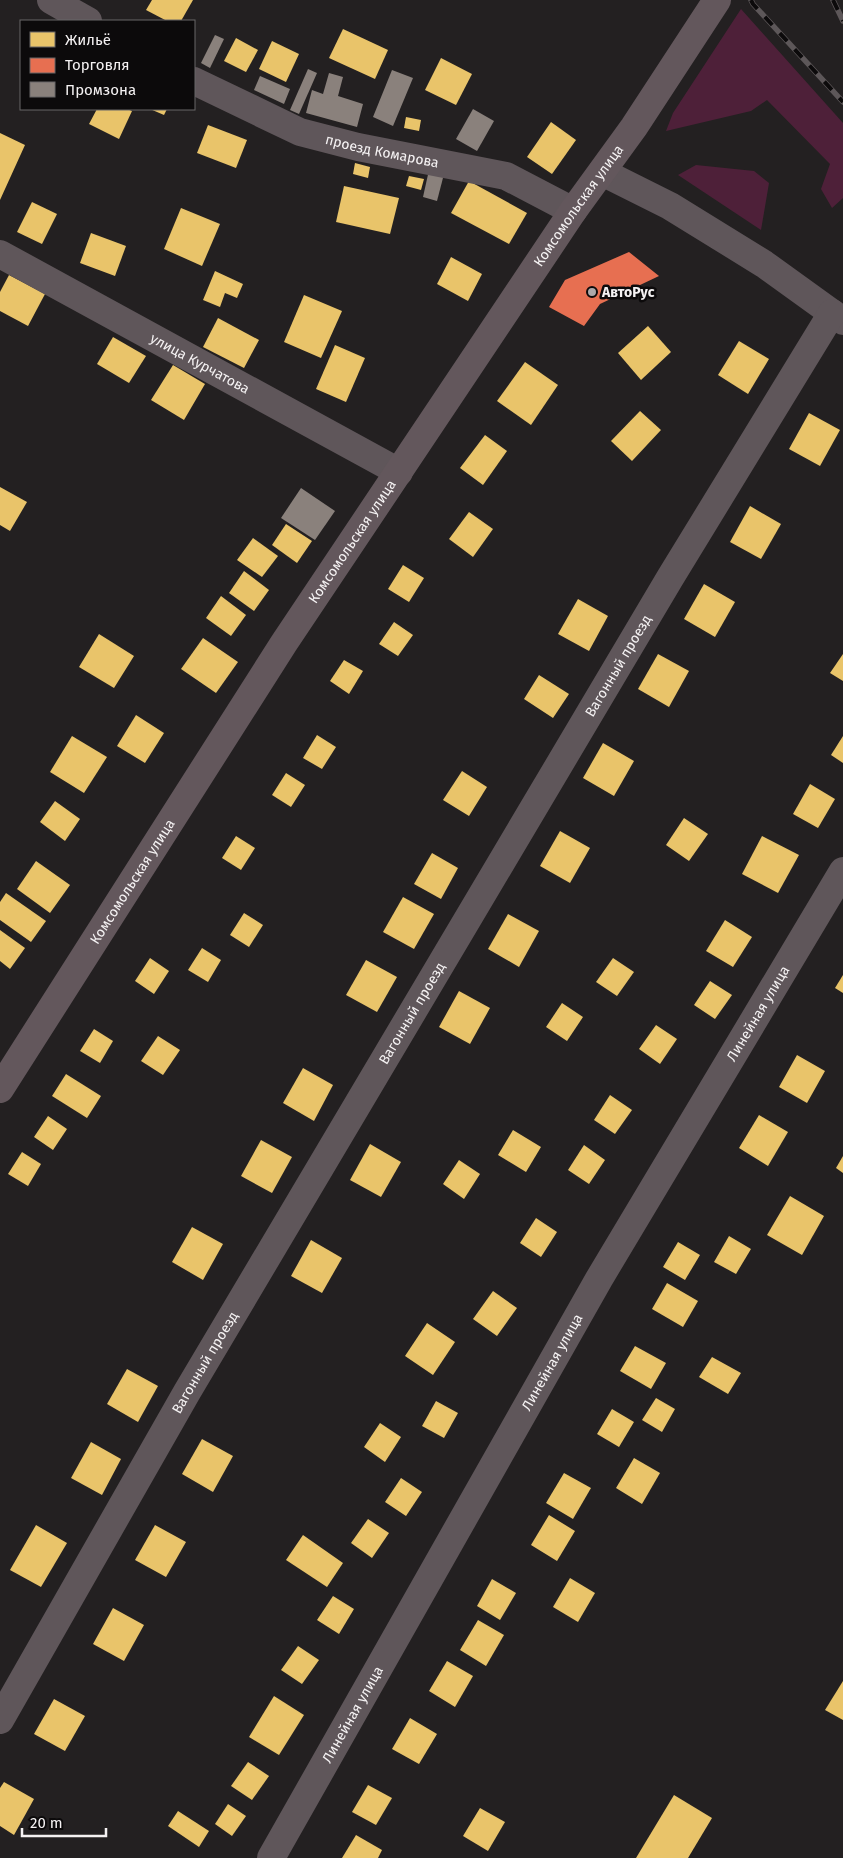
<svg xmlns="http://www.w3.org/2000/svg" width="843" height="1858" font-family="'Fira Sans',sans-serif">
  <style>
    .green { fill: #4e2039 }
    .homes { fill: #e9c46a }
    .shops { fill: #e76f51 }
    .industry { fill: #8a817c }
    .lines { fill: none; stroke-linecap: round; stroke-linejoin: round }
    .minor { stroke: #5f565a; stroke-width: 28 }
    .secondary { stroke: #63575c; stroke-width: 28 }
    .rail-casing { stroke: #5d5759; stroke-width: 5.5 }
    .rail { stroke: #0c0a0b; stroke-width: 4; stroke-dasharray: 11; stroke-linecap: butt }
    .poi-dot { fill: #aca8aa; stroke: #0c0a0b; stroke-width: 2 }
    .labels { text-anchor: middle; stroke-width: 5; stroke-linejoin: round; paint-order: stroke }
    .street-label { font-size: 14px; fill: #f5f2f3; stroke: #0c0a0b }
    .poi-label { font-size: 14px; font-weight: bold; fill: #f5f2f3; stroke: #0c0a0b; text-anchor: start }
  </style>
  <rect width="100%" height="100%" fill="#232021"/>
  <g class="green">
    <polygon points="741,9 843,123 843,198 832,208 821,189 830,164 767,100 751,111 666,131 673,113"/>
    <polygon points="696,165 754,171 769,183 761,230 678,175"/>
  </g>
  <g class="homes">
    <polygon points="152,0 193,0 181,21 167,21 146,10"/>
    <polygon points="343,29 388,50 375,79 329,58"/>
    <polygon points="236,38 258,50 246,72 224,61"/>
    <polygon points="272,41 299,54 286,82 259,69"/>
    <polygon points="441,58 472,74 456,105 425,90"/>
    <polygon points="97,109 127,109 132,111 119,139 89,124"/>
    <polygon points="150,109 167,109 164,115"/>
    <polygon points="406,117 421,120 419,131 404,128"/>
    <polygon points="551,122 576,140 552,174 527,157"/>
    <polygon points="208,125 247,140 236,168 197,153"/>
    <polygon points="0,133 25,145 0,200"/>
    <polygon points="355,163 370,167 368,178 353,174"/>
    <polygon points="409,176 424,179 421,190 406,186"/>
    <polygon points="469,181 527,213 509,244 451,213"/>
    <polygon points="344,186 399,198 390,234 336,222"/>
    <polygon points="32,202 57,214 42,244 17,232"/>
    <polygon points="181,208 220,224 202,266 164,249"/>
    <polygon points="91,233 126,246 115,276 80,263"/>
    <polygon points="451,257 482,274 468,301 437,284"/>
    <polygon points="215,271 243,284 237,298 225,293 220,307 203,300"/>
    <polygon points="9,275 45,294 28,326 0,311 0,292"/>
    <polygon points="304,295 342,311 321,358 284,342"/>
    <polygon points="218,318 259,340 244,368 203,347"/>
    <polygon points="648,326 671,352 641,380 618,353"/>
    <polygon points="113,337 146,356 129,383 97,364"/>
    <polygon points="739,341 769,359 748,394 718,375"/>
    <polygon points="335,345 365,358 346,402 316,389"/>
    <polygon points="525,362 558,385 531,425 497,401"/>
    <polygon points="173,365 205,384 184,420 151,400"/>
    <polygon points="640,411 661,430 632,461 611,441"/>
    <polygon points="809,413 840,430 820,466 789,449"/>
    <polygon points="485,435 507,451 483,485 460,468"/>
    <polygon points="0,487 27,502 10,531 0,525"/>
    <polygon points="750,506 781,524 761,559 730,542"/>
    <polygon points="469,512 493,529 473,557 449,539"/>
    <polygon points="286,524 312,541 297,563 272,545"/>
    <polygon points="253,538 278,556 262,577 237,560"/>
    <polygon points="403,565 424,578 409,602 388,589"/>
    <polygon points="244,571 269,590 254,611 229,593"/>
    <polygon points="704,584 735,602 715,637 684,619"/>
    <polygon points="221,596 246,615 231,636 206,618"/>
    <polygon points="578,599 608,616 589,651 558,634"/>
    <polygon points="394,622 413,635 398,656 379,644"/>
    <polygon points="99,634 134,656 114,688 79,667"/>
    <polygon points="203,638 238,662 216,693 181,669"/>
    <polygon points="658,654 689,671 669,707 638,689"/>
    <polygon points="843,654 843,681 830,673"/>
    <polygon points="344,660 363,671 349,694 330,681"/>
    <polygon points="539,675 569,694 553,718 524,699"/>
    <polygon points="136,715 164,733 145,763 117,746"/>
    <polygon points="317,735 336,747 322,769 303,758"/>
    <polygon points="72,736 107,757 84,793 50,772"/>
    <polygon points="843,736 843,763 831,755"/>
    <polygon points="603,743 634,761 614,796 583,778"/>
    <polygon points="462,771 487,787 469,816 443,800"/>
    <polygon points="286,773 305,785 291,807 272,795"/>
    <polygon points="810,784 835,799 818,828 793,814"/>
    <polygon points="55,801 80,819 65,841 40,822"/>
    <polygon points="684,818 708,834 689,861 666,845"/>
    <polygon points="560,831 590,848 570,883 540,866"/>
    <polygon points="236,836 255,848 241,870 222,858"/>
    <polygon points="762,836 799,855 778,893 742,874"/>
    <polygon points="432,853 458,868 441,899 414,884"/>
    <polygon points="36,861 70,885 50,913 17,889"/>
    <polygon points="6,893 46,921 31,942 0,920 0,902"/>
    <polygon points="403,897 434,914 414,949 383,932"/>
    <polygon points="244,913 263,925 249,947 230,935"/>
    <polygon points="508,914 539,931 519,967 488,949"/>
    <polygon points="725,920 752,937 733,967 706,951"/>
    <polygon points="0,930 25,948 10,969 0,961"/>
    <polygon points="202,948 221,960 208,982 188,970"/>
    <polygon points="150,958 169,971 154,994 135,981"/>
    <polygon points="613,958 634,972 617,996 596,982"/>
    <polygon points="366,960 397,977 377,1012 346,995"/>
    <polygon points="843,975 843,993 835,988"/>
    <polygon points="710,981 732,995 715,1019 694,1005"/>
    <polygon points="459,991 490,1008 470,1044 439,1027"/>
    <polygon points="562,1003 583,1017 567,1041 546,1027"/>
    <polygon points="656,1025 677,1039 660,1064 639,1049"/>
    <polygon points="94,1029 113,1041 100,1063 80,1051"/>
    <polygon points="158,1036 180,1050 163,1075 141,1061"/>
    <polygon points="797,1055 825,1071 807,1103 779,1087"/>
    <polygon points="303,1068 333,1085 314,1121 283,1103"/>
    <polygon points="66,1074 101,1096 87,1118 52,1096"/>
    <polygon points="610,1095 632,1110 615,1134 594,1120"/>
    <polygon points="759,1115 788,1132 768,1166 739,1148"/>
    <polygon points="48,1116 67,1129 53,1150 34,1137"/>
    <polygon points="513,1130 541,1147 526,1172 498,1155"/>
    <polygon points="261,1140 292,1157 272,1193 241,1176"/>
    <polygon points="370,1144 401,1162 381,1197 350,1180"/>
    <polygon points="584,1145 605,1160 589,1184 568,1170"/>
    <polygon points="22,1152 41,1164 28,1186 8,1174"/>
    <polygon points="843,1156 843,1173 836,1168"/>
    <polygon points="459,1160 480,1174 464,1199 443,1184"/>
    <polygon points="790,1196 824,1216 802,1255 767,1235"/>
    <polygon points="536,1218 557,1232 541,1257 520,1243"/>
    <polygon points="192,1227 223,1244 203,1280 172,1262"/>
    <polygon points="729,1236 751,1249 736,1274 714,1262"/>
    <polygon points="311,1240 342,1258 322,1293 291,1276"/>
    <polygon points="678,1242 700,1255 685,1280 663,1267"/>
    <polygon points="667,1283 698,1301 683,1327 652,1309"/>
    <polygon points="493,1291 517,1308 497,1336 473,1319"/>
    <polygon points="427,1323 455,1342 433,1375 405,1356"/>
    <polygon points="635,1346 666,1363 651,1389 620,1371"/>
    <polygon points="712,1357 741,1373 728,1394 699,1377"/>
    <polygon points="127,1369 158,1386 138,1422 107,1404"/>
    <polygon points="656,1398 675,1409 662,1432 642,1420"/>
    <polygon points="436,1401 458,1413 444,1438 422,1426"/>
    <polygon points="612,1409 634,1422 619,1447 597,1434"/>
    <polygon points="380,1423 401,1437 385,1462 364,1447"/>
    <polygon points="202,1439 233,1456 213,1492 182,1474"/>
    <polygon points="91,1442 121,1459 102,1495 71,1478"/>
    <polygon points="634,1458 660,1473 642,1504 616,1488"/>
    <polygon points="564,1473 591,1488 573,1519 546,1503"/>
    <polygon points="401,1478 422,1492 406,1516 385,1502"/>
    <polygon points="549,1515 575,1531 557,1561 531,1545"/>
    <polygon points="368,1519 389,1533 372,1558 351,1543"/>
    <polygon points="36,1525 67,1543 41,1587 10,1570"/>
    <polygon points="155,1525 186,1542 166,1577 135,1560"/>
    <polygon points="303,1535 343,1563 327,1587 286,1560"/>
    <polygon points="570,1578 595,1593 578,1622 553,1607"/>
    <polygon points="492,1579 516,1593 500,1620 477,1606"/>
    <polygon points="333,1596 354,1609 339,1634 317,1620"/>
    <polygon points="113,1608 144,1625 124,1661 93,1644"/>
    <polygon points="478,1620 504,1635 486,1666 460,1650"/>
    <polygon points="298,1646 319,1660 302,1684 281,1670"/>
    <polygon points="447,1661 473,1676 455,1707 429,1691"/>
    <polygon points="843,1681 843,1720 825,1710"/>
    <polygon points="274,1696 304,1715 279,1755 249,1737"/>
    <polygon points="54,1699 85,1716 65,1751 34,1734"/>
    <polygon points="410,1718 437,1734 419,1764 392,1749"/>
    <polygon points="248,1762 269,1776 252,1800 231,1786"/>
    <polygon points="4,1782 34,1799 14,1835 0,1826 0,1788"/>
    <polygon points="368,1785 392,1798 376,1825 352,1812"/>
    <polygon points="674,1795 712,1818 688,1858 636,1858"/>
    <polygon points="228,1804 246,1816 232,1836 215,1824"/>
    <polygon points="480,1808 505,1822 488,1851 463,1836"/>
    <polygon points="178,1811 209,1831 199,1847 168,1826"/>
    <polygon points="356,1835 382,1850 378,1858 342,1858"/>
  </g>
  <polygon class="shops" points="629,252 659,276 600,304 584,326 549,307 565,280"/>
  <g class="industry">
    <polygon points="215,35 224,39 210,68 201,63"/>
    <polygon points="308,69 317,73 299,114 290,110"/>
    <polygon points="392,70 413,78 393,126 373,117"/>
    <polygon points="329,73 343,77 338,96 363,104 357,127 306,113 312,90 323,94"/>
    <polygon points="260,76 290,89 284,104 254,90"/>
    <polygon points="473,109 494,121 477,151 456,139"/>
    <polygon points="429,170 444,174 437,201 423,197"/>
    <polygon points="301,488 335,511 315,540 281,518"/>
  </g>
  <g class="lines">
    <g class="minor">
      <polyline points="51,0 88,21"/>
      <path id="s1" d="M194,81L300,132L358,147L506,176L573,211"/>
      <polyline points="602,172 670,206 764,264 843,321"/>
      <path id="s2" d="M0,254L399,472"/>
      <path id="s3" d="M0,1720L187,1392L670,578L832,313"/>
      <path id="s4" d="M271,1858L599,1279L843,871"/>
    </g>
    <path class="secondary" id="s5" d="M0,1089L284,643L573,211L634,127L717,0"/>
    <defs>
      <g id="rail">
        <polyline points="751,0 753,4 843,102"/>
        <polyline points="833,0 843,21"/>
      </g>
    </defs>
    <use href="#rail" class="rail-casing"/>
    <use href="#rail" class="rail"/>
  </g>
  <circle class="poi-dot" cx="592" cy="292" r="5"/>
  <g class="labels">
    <g class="street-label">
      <text dy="5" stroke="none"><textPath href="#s1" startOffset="202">проезд Комарова</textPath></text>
      <text dy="5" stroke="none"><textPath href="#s5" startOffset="1056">Комсомольская улица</textPath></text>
      <text dy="5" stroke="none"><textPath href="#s2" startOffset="228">улица Курчатова</textPath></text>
      <text dy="5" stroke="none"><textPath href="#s5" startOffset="651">Комсомольская улица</textPath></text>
      <text dy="5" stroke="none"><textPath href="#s3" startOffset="1222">Вагонный проезд</textPath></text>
      <text dy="5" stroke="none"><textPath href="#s5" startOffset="246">Комсомольская улица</textPath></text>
      <text dy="5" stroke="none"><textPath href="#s4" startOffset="975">Линейная улица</textPath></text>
      <text dy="5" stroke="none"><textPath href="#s3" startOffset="818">Вагонный проезд</textPath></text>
      <text dy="5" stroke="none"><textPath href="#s3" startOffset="412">Вагонный проезд</textPath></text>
      <text dy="5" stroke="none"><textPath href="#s4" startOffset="570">Линейная улица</textPath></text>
      <text dy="5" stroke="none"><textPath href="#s4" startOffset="165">Линейная улица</textPath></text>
    </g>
    <g class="poi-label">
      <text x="602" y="297">АвтоРус</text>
    </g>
  </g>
  <rect x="20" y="20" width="175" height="90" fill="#0c0a0b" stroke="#696768"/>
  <rect x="30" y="32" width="25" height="15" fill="#e9c46a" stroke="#696768"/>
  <text x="65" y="45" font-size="15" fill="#f5f2f3">Жильё</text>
  <rect x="30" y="58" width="25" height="15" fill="#e76f51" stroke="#696768"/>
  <text x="65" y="70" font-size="15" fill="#f5f2f3">Торговля</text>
  <rect x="30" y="82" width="25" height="15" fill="#8a817c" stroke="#696768"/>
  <text x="65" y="95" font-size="15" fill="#f5f2f3">Промзона</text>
  <path d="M22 1828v8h84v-8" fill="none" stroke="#f5f2f3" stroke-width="2.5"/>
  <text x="30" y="1828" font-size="15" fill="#f5f2f3" stroke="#0c0a0b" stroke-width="4" paint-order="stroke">20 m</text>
</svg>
